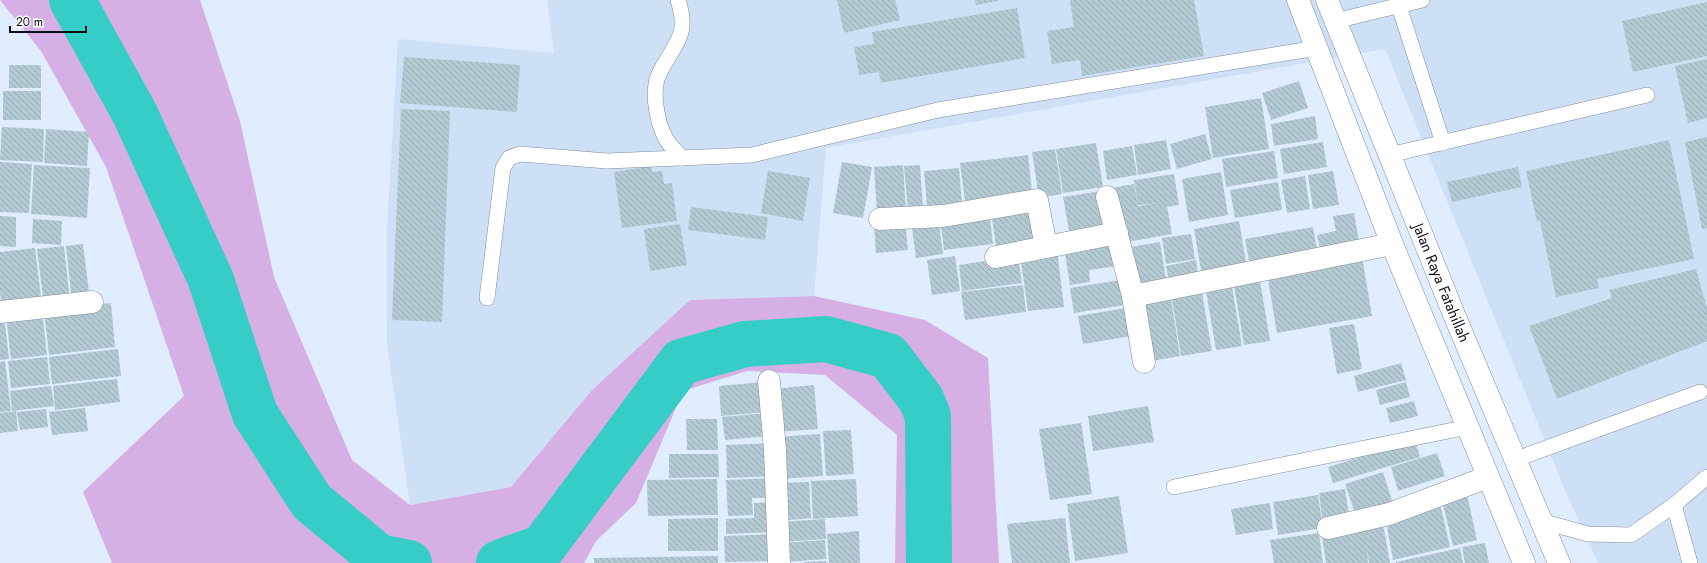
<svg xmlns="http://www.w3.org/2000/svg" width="1707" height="563" font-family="Jost,sans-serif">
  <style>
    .built { fill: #cee0f6 }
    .grass { fill: #d6b0e5 }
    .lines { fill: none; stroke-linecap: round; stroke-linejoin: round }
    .river { stroke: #36ccc7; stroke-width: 46 }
    .building { fill: url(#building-back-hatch) }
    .service-casing { stroke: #808c9b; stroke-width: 16 }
    .minor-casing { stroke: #808c9b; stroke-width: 23 }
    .trunk-casing { stroke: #808c9b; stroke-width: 23 }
    .service { stroke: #fff; stroke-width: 15 }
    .minor { stroke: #fff; stroke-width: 22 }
    .trunk { stroke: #fff; stroke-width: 22 }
    .labels { text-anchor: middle; stroke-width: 3; stroke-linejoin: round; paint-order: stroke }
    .street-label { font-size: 15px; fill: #0b1015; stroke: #fff }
  </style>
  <defs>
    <pattern id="building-back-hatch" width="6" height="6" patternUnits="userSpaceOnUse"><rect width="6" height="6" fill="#b3cad2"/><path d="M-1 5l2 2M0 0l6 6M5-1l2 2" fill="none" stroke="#99acb3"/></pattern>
  </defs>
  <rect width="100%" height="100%" fill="#e0edfe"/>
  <polygon class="built" points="547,0 1707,0 1707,563 1598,563 1567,495 1385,49 826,148 814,296 690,300 592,390 511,487 410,505 387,344 387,227 398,39 554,53"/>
  <polygon class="grass" points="0,0 200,0 240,121 274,277 352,460 410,505 511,487 592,390 690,300 814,296 925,320 988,358 999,563 895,563 897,435 825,375 747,371 683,391 636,503 596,541 584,563 112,563 83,492 184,396 106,167 41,51"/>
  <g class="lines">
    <g class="river">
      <polyline points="72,0 135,114 211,280 255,414 312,502 379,557 409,563"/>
      <polyline points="499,563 543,547 681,362 745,344 826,339 888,356 921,399 928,416 929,563"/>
    </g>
  </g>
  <g class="building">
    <polygon points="837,0 895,0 900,20 844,33"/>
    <polygon points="975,0 998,0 998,1 976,5"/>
    <polygon points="1070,0 1194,0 1204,56 1082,76 1080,60 1052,64 1047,31 1074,27"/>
    <polygon points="1707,2 1707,56 1633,72 1622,21"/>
    <polygon points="1017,8 1025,58 881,83 879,72 859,75 854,47 874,44 872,32"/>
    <polygon points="404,57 520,65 517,112 400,103"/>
    <polygon points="1707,59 1707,118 1688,123 1675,66"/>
    <rect x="9" y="65" width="32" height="23"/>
    <polygon points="1299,81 1308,108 1271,120 1262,93"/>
    <rect x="3" y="91" width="38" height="29"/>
    <polygon points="1261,98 1269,149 1213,158 1205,107"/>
    <polygon points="401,109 450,111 442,322 392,320"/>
    <polygon points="1315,116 1318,139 1274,146 1271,124"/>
    <polygon points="2,127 44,129 43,162 0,160"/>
    <polygon points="46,129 89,132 87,166 44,163"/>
    <polygon points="1205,134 1212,159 1177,169 1170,144"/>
    <polygon points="1707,137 1707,228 1702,229 1685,142"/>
    <polygon points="1166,140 1171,169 1138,175 1134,145"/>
    <polygon points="1669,140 1694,259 1597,279 1599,288 1556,297 1540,221 1537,222 1526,171"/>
    <polygon points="1323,142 1327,167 1284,174 1280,149"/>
    <polygon points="1096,143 1103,187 1063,193 1056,149"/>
    <polygon points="1132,146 1137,175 1107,180 1103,151"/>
    <polygon points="1055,149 1062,194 1039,198 1032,152"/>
    <polygon points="1274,151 1278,178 1226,187 1222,159"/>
    <polygon points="1028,155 1032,192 965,201 960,163"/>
    <polygon points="0,162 32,164 29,213 0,212"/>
    <polygon points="842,162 872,167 863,218 833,213"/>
    <polygon points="34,165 90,168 87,218 31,214"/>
    <polygon points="903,165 906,211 877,213 874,167"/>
    <polygon points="920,165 923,209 908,210 904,166"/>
    <polygon points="651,166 652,172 662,171 664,184 672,183 677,221 622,228 614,172"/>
    <polygon points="1518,167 1522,187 1452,202 1447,182"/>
    <polygon points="959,168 962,203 927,206 924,171"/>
    <polygon points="768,171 810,178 803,221 761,213"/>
    <polygon points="1333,171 1339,205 1313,209 1308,175"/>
    <polygon points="1221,172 1228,215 1189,222 1182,179"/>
    <polygon points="1174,174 1179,205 1167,207 1166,201 1172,234 1121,243 1112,188 1134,184 1138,206 1159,203 1138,205 1134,180"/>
    <polygon points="1305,176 1310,209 1287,213 1281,180"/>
    <polygon points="1278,182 1282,210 1235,218 1230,190"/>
    <polygon points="1102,191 1109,229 1070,236 1063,197"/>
    <polygon points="1035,202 1043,241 996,246 991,211"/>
    <polygon points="691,207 768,217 765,240 688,230"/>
    <polygon points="989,210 993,244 944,250 940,217"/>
    <polygon points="1354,213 1360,247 1321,254 1317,235 1336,231 1333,216"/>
    <polygon points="0,216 16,217 16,247 0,246"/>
    <polygon points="938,217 943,254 916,258 911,221"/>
    <polygon points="33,219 62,221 61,245 32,243"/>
    <polygon points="905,220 908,250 876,253 874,222"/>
    <polygon points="1239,221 1247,268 1202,276 1194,229"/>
    <polygon points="680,224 687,265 650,271 644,229"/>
    <polygon points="1313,227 1318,254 1250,266 1245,239"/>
    <polygon points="1191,234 1195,259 1166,264 1162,238"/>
    <polygon points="1112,236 1117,266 1089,270 1090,282 1070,285 1064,246"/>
    <polygon points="1160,242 1167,286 1132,292 1125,248"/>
    <polygon points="83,244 90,300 72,302 66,246"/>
    <polygon points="64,246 70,301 44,305 37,249"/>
    <polygon points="35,248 42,305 2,310 0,292 0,252"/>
    <polygon points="1057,250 1064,307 1028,311 1020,255"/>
    <polygon points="955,256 960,291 932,295 927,260"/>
    <polygon points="1018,256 1022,283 962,291 959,265"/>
    <polygon points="1362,257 1372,316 1277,333 1267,273"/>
    <polygon points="1196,260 1199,281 1170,286 1166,266"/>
    <polygon points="1696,269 1707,308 1707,341 1557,399 1529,326 1612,298 1609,290"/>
    <polygon points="1259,275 1270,341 1244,345 1233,280"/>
    <polygon points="1120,280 1125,305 1074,313 1070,288"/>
    <polygon points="1231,281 1242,346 1216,350 1205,285"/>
    <polygon points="1023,285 1026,312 965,320 961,292"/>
    <polygon points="1201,288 1212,351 1181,356 1171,293"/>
    <polygon points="1170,293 1180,356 1146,362 1135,299"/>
    <polygon points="111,303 115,347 49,355 44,311"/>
    <polygon points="1126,308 1131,336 1083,344 1078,316"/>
    <polygon points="42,311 47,355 11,359 6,315"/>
    <polygon points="0,315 4,315 9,359 0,360"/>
    <polygon points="1354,324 1362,369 1337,374 1329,328"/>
    <polygon points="118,349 121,376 52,384 49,357"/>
    <polygon points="47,357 50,384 11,388 8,361"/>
    <polygon points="5,361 11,411 0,412 0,362"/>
    <polygon points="1401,363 1406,380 1358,392 1354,376"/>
    <polygon points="117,379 120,402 55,410 53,386"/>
    <polygon points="764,382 767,412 721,416 719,386"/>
    <polygon points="1406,382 1410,397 1380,405 1376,390"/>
    <polygon points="814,385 818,429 775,432 771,389"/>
    <polygon points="51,386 54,406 12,411 10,391"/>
    <polygon points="1414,401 1418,416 1390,423 1386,408"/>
    <polygon points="1148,406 1154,442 1093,451 1088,416"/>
    <polygon points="85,408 88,431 52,435 49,412"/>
    <polygon points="46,409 48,427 20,430 17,412"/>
    <polygon points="16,411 18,431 0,433 0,413"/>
    <polygon points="768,413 770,436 725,440 722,417"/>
    <polygon points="686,419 717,419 718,450 687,450"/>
    <polygon points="1081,423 1092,494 1050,500 1039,429"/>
    <polygon points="851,430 854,474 826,476 823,431"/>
    <polygon points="820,434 823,476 779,479 777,437"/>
    <polygon points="1415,440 1420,457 1333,483 1328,467"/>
    <polygon points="773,443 775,476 727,478 726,445"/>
    <polygon points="1437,453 1445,476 1398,491 1391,467"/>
    <polygon points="669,454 718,454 719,477 669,478"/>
    <polygon points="1383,472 1394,507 1357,519 1345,484"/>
    <polygon points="775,478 775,498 752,498 753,515 728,516 726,480"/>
    <polygon points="717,479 718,515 648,516 647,480"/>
    <polygon points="856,479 858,516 813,519 811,481"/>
    <polygon points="809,482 811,518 780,521 778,483"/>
    <polygon points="1345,489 1350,522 1323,525 1319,493"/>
    <polygon points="1466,490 1477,540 1453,546 1441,496"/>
    <polygon points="1318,495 1323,528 1278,535 1273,502"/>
    <polygon points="1119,496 1128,553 1075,561 1067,504"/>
    <polygon points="1439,499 1450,547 1393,560 1386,520"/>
    <polygon points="775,502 776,532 726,534 726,519 754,518 754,503"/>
    <polygon points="1270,503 1273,529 1236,535 1231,509"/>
    <polygon points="718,518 718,551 668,551 668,519"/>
    <polygon points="1065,518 1070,563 1012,563 1007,524"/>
    <polygon points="825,519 826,539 782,542 780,522"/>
    <polygon points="1382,519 1390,563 1369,563 1367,547 1368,563 1326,563 1321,531"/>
    <polygon points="859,531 860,563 829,563 827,534"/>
    <polygon points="1319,533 1323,563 1274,563 1270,540"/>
    <polygon points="777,534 778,561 725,562 724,536"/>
    <polygon points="825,540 826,559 783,562 781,543"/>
    <polygon points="1485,543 1489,563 1465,563 1462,547"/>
    <polygon points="1460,548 1463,563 1396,563 1396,562"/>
    <polygon points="718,556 718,563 594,563 594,558"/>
    <polygon points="826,561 826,563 804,563 804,562"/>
  </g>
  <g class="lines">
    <defs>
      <g id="service">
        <path d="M678,0C690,37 674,43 659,74C651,91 657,123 666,139C670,146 677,152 682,158"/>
        <polyline points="1397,0 1443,143"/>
        <polyline points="1335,21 1422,0"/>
        <polyline points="1389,155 1647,95"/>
        <polyline points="487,298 503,168 509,158 520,154 607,161 752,155 938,110 1317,48"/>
        <polyline points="1514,460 1700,392"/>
        <polyline points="1174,487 1468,427"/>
        <polyline points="1674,505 1690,563"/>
        <polyline points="1541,521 1588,534 1631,535 1674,505 1707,477"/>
      </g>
      <g id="minor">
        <polyline points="1107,197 1133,296 1144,362"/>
        <polyline points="880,219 943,216 1037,200 1046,247"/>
        <polyline points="996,257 1117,233"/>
        <polyline points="1133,296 1392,244"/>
        <polyline points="0,312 92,302"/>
        <polyline points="769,381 775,450 779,563"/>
        <polyline points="1328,528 1389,514 1488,477"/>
      </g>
      <g id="trunk">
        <polyline points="1298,0 1392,244 1524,563"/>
        <path id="s1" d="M1327,0L1455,317L1559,563"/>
      </g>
    </defs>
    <use href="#service" class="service-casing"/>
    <use href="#minor" class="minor-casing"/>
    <use href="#trunk" class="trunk-casing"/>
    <use href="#service" class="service"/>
    <use href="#minor" class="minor"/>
    <use href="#trunk" class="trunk"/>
  </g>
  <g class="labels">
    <g class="street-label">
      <text dy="5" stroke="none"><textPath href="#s1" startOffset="305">Jalan Raya Fatahillah</textPath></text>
    </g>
  </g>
  <path d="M10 26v6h76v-6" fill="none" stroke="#0b1015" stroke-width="2"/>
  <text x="16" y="26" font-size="12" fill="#0b1015" stroke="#ffffff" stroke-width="3" paint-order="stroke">20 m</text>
</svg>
